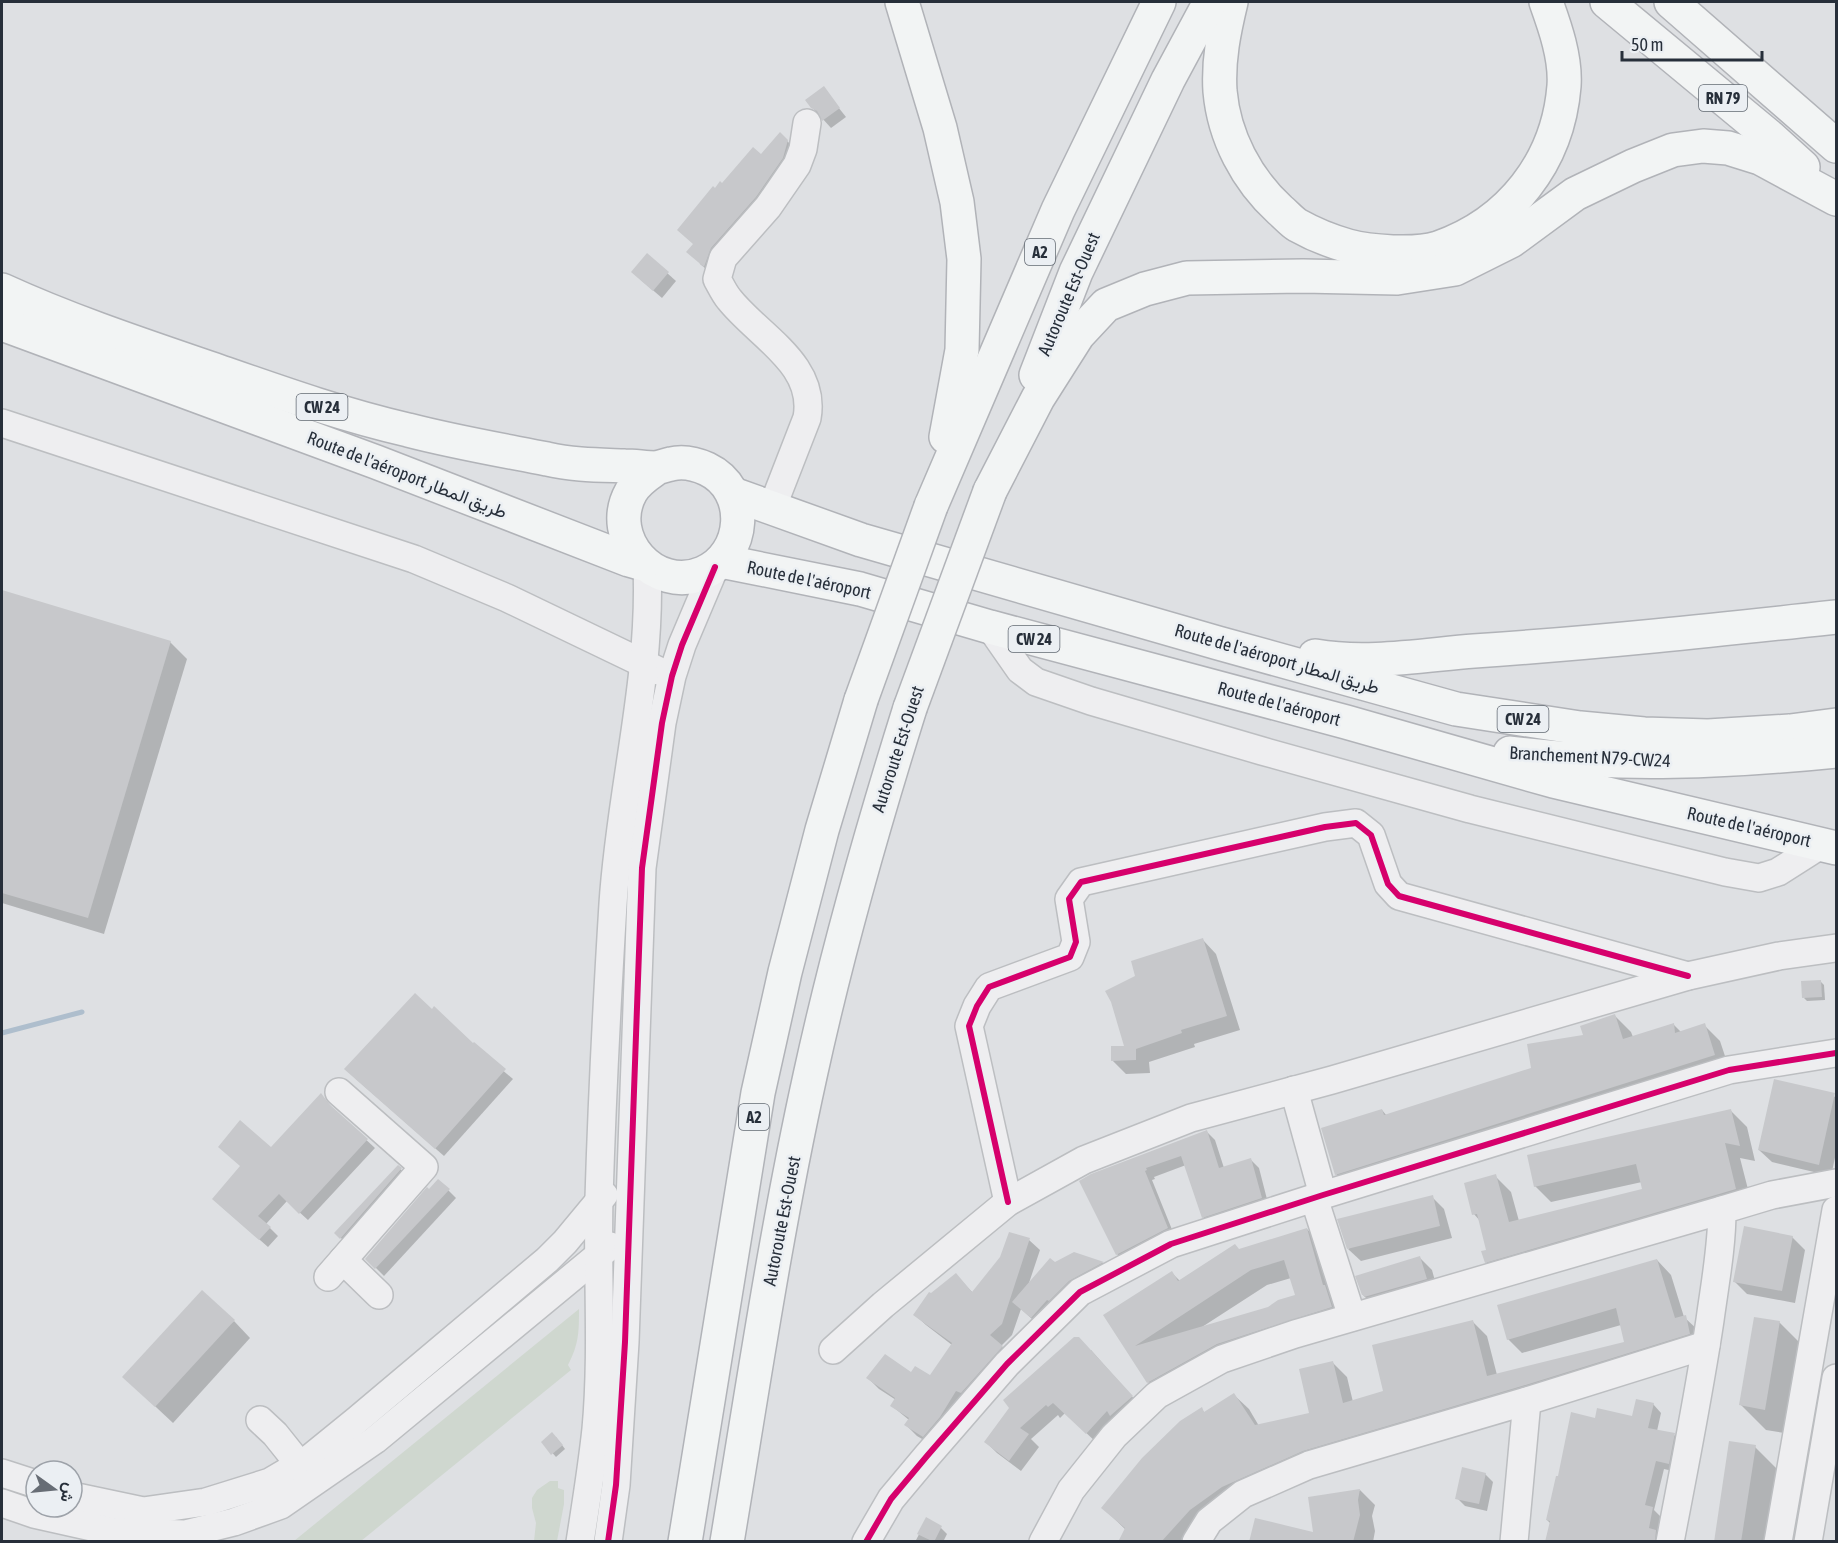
<svg xmlns="http://www.w3.org/2000/svg" width="1838" height="1543" font-family="'Asap Condensed',Vazirmatn,sans-serif">
  <style>
    .green { fill: #cfd7cf }
    .shadow { fill: #0003; fill-rule: evenodd }
    .lines { fill: none; stroke-linecap: round; stroke-linejoin: round }
    .stream { stroke: #aebecd; stroke-width: 5 }
    .building { fill: #c7c8cb; fill-rule: evenodd }
    .minor-casing { stroke: #bcbec1; stroke-width: 30 }
    .highway-casing { stroke: #b1b3b8; stroke-width: 36 }
    .minor { stroke: #eeeef0; stroke-width: 27 }
    .highway { stroke: #f2f4f4; stroke-width: 33 }
    .highway-bridge-casing { stroke: #b1b3b8; stroke-width: 36; stroke-linecap: butt }
    .highway-bridge { stroke: #f2f4f4; stroke-width: 33 }
    .cycleway-casing { stroke: #ebeff3; stroke-width: 10 }
    .cycleway { stroke: #d6006c; stroke-width: 6 }
    .labels { text-anchor: middle; stroke-width: 5; stroke-linejoin: round; paint-order: stroke }
    .shield { fill: #ebeff3; stroke: #626972; stroke-width: 1.5 }
    .shield-label { font-size: 16px; font-weight: bold; fill: #272f3a }
    .street-label { font-size: 18px; fill: #272f3a; stroke: #ebeff3 }
  </style>
  <rect width="100%" height="100%" fill="#dee0e3"/>
  <g class="green">
    <path d="M579,1309C579,1332 579,1344 568,1365L571,1370L361,1541H294Z"/>
    <polygon points="550,1481 558,1481 558,1488 564,1490 564,1504 557,1541 534,1541 536,1523 532,1508 532,1498 537,1490"/>
  </g>
  <g class="shadow">
    <polygon points="823,88 846,117 831,128 812,107"/>
    <polygon points="787,141 800,153 717,278 700,264 694,245 716,190 762,156"/>
    <polygon points="647,255 676,281 662,298 641,280"/>
    <polygon points="2,591 170,642 187,659 104,934 2,903"/>
    <polygon points="1203,940 1216,954 1240,1030 1194,1044 1195,1047 1149,1062 1150,1073 1126,1074 1112,1060 1126,1047"/>
    <polygon points="1820,981 1824,985 1825,1000 1807,1001 1804,998"/>
    <polygon points="432,1011 513,1079 444,1156 355,1078"/>
    <polygon points="1615,1016 1631,1032 1633,1037 1673,1024 1681,1032 1704,1025 1720,1041 1730,1071 1352,1190 1336,1174 1382,1110 1387,1116 1532,1070"/>
    <polygon points="1775,1081 1836,1097 1836,1153 1831,1176 1772,1162 1759,1150"/>
    <polygon points="321,1095 335,1111 375,1148 308,1220 287,1201 266,1224 278,1236 268,1247 222,1207 271,1149"/>
    <polygon points="1731,1111 1747,1127 1755,1161 1740,1158 1752,1205 1502,1278 1486,1262 1488,1251 1480,1221 1474,1214 1495,1176 1511,1192 1519,1221 1644,1190 1642,1182 1551,1202 1535,1186"/>
    <polygon points="1207,1132 1215,1140 1224,1168 1251,1160 1259,1168 1269,1207 1211,1225 1203,1217 1186,1165 1154,1177 1155,1179 1152,1180 1175,1237 1126,1263 1117,1254 1081,1181"/>
    <polygon points="398,1167 409,1177 349,1246 336,1233"/>
    <polygon points="439,1181 456,1198 384,1276 367,1259"/>
    <polygon points="1432,1197 1444,1209 1452,1238 1361,1261 1348,1249"/>
    <path d="M1307,1229L1322,1245L1347,1322L1164,1397L1148,1382L1106,1316L1172,1273L1180,1281L1240,1250ZM1291,1278L1297,1296L1269,1309L1202,1327L1267,1285Z"/>
    <polygon points="1792,1237 1805,1250 1795,1303 1747,1294 1735,1282"/>
    <polygon points="1029,1240 1040,1250 1028,1286 1055,1264 1074,1254 1103,1263 1114,1274 1043,1329 1021,1309 1012,1335 1001,1346 1013,1357 934,1446 917,1436 906,1425 909,1420 892,1406 896,1400 879,1389 868,1378 912,1374 931,1377 952,1345 926,1325 915,1315 956,1275 973,1293"/>
    <polygon points="1420,1258 1432,1270 1438,1292 1375,1307 1363,1295"/>
    <polygon points="1657,1260 1671,1275 1684,1317 1700,1332 1704,1348 1319,1464 1188,1542 1119,1542 1126,1530 1103,1508 1201,1409 1205,1413 1234,1395 1249,1409 1259,1426 1311,1414 1333,1363 1347,1377 1353,1402 1384,1392 1473,1322 1487,1336 1497,1375 1626,1343 1621,1325 1522,1353 1508,1339"/>
    <polygon points="234,1321 250,1338 173,1423 141,1393"/>
    <polygon points="1779,1322 1804,1347 1790,1434 1766,1430 1741,1405"/>
    <polygon points="1091,1350 1143,1409 1098,1444 1065,1413 1060,1418 1058,1415 1031,1439 1039,1447 1021,1471 997,1453 986,1442"/>
    <polygon points="1653,1404 1661,1413 1657,1431 1674,1435 1683,1443 1677,1472 1664,1469 1654,1510 1661,1517 1658,1533 1664,1542 1548,1542 1551,1524 1547,1520 1559,1478 1596,1419 1633,1418"/>
    <polygon points="556,1437 565,1449 556,1457 543,1442"/>
    <polygon points="1755,1447 1780,1472 1770,1542 1715,1542"/>
    <polygon points="1485,1474 1493,1482 1487,1511 1465,1506 1457,1498"/>
    <polygon points="1360,1490 1375,1505 1372,1516 1375,1531 1373,1542 1251,1542 1315,1534"/>
    <polygon points="927,1519 941,1528 947,1534 943,1542 915,1542"/>
  </g>
  <g class="lines">
    <polyline class="stream" points="2,1033 82,1012"/>
  </g>
  <g class="building">
    <polygon points="824,86 840,108 822,121 817,111 811,108 805,100"/>
    <polygon points="780,132 788,140 783,158 756,197 711,248 704,267 686,252 693,244 677,230 713,186 715,188 720,181 722,183 753,147 761,154"/>
    <polygon points="647,253 669,272 653,291 631,272"/>
    <polygon points="2,590 171,641 88,918 2,893"/>
    <polygon points="1203,938 1227,1016 1181,1030 1182,1033 1136,1049 1136,1060 1111,1061 1111,1046 1124,1046 1111,1002 1105,991 1135,976 1131,961"/>
    <polygon points="1821,980 1822,997 1802,998 1801,981"/>
    <polygon points="415,993 432,1009 434,1006 473,1043 474,1042 506,1069 435,1149 344,1069"/>
    <polygon points="1615,1014 1623,1039 1674,1023 1675,1033 1705,1023 1715,1055 1335,1175 1321,1128 1382,1109 1384,1115 1531,1068 1527,1044 1583,1035 1580,1026"/>
    <polygon points="1774,1079 1835,1093 1819,1165 1758,1150"/>
    <polygon points="321,1093 329,1104 368,1139 299,1214 279,1194 258,1216 271,1227 259,1240 212,1199 240,1166 218,1147 240,1120 271,1147"/>
    <polygon points="1731,1109 1740,1146 1725,1143 1736,1189 1485,1263 1481,1251 1486,1250 1477,1214 1472,1215 1464,1183 1496,1174 1509,1222 1642,1189 1636,1164 1534,1187 1527,1155"/>
    <polygon points="1207,1130 1219,1168 1251,1158 1262,1198 1202,1218 1181,1156 1146,1168 1147,1170 1145,1171 1168,1228 1116,1255 1079,1181 1091,1174"/>
    <polygon points="398,1165 402,1168 340,1239 334,1233"/>
    <polygon points="438,1179 450,1189 375,1269 365,1259 427,1187 429,1189"/>
    <polygon points="1433,1195 1440,1226 1347,1249 1337,1219"/>
    <polygon points="1744,1226 1793,1236 1782,1291 1733,1282"/>
    <path d="M1307,1228L1323,1285H1325L1332,1307L1217,1344L1147,1383L1103,1315L1172,1271L1178,1281L1235,1244L1239,1249ZM1284,1260L1295,1295L1278,1300L1268,1307L1135,1346L1251,1270Z"/>
    <polygon points="1009,1232 1030,1238 1002,1324 990,1335 1003,1346 961,1393 956,1391 940,1417 923,1437 904,1425 909,1418 890,1406 895,1398 866,1378 885,1354 911,1372 915,1366 930,1375 952,1343 913,1315 929,1292 931,1293 956,1273 972,1292 1000,1257"/>
    <polygon points="1074,1252 1104,1262 1069,1281 1049,1301 1047,1300 1031,1318 1012,1302 1050,1258 1055,1262"/>
    <polygon points="1420,1256 1427,1279 1364,1297 1364,1295 1362,1295 1355,1276"/>
    <polygon points="1657,1259 1675,1318 1686,1315 1690,1334 1522,1386 1303,1451 1222,1487 1190,1510 1161,1542 1118,1542 1125,1528 1101,1508 1142,1458 1180,1421 1202,1407 1204,1412 1234,1393 1255,1425 1309,1413 1299,1369 1333,1361 1343,1403 1383,1391 1372,1345 1473,1320 1487,1376 1624,1342 1616,1308 1507,1340 1497,1305"/>
    <polygon points="202,1290 235,1320 155,1407 122,1377"/>
    <polygon points="1754,1317 1780,1321 1765,1410 1739,1405"/>
    <polygon points="1074,1337 1079,1337 1133,1396 1110,1416 1107,1411 1086,1434 1053,1403 1048,1407 1046,1405 1020,1428 1029,1434 1009,1461 984,1442 1009,1408 1003,1400"/>
    <polygon points="1636,1399 1654,1403 1648,1428 1675,1433 1669,1464 1656,1461 1645,1505 1653,1507 1649,1528 1656,1530 1655,1542 1545,1542 1550,1521 1546,1520 1556,1476 1558,1476 1571,1412 1595,1418 1597,1408 1632,1416"/>
    <polygon points="552,1432 563,1445 551,1455 541,1442"/>
    <polygon points="1729,1441 1756,1445 1741,1542 1714,1542"/>
    <polygon points="1462,1467 1486,1473 1479,1504 1455,1499"/>
    <polygon points="1360,1489 1358,1500 1360,1515 1353,1542 1249,1542 1255,1518 1313,1532 1308,1497"/>
    <polygon points="926,1517 942,1526 934,1542 917,1534"/>
  </g>
  <g class="lines">
    <defs>
      <g id="minor">
        <polyline points="2,423 414,559 507,598 659,671"/>
        <path d="M772,508L807,418C817,364 758,336 729,299C724,293 721,286 717,279L723,258L768,207L797,165L803,149L807,123"/>
        <polyline points="990,627 1020,670 1036,682 1091,701 1262,751 1470,809 1725,872 1759,878 1778,872 1822,844"/>
        <polyline points="1294,1090 1323,1195"/>
        <polyline points="1314,1198 1352,1317"/>
        <polyline points="1008,1202 969,1026 977,1006 989,987 1070,957 1076,942 1069,899 1081,882 1325,827 1356,823 1371,835 1388,884 1399,896 1688,976"/>
        <polyline points="343,1260 379,1295"/>
        <polyline points="328,1277 424,1167 339,1092"/>
        <polyline points="833,1350 883,1305 1008,1202 1084,1160 1191,1118 1332,1080 1688,976 1779,956 1836,948"/>
        <polyline points="260,1420 275,1434 299,1464"/>
        <polyline points="2,1473 36,1484"/>
        <polyline points="72,1496 143,1511 206,1502 270,1482 309,1459 357,1420 547,1260 565,1242 604,1195"/>
        <polyline points="2,1503 34,1514 114,1532 185,1534 234,1522 281,1505 375,1440 610,1246"/>
        <path d="M580,1542C586,1504 592,1467 596,1429C603,1353 597,1275 599,1198C602,1100 607,1001 613,904C620,791 652,680 647,566"/>
        <polyline points="608,1542 616,1485 625,1342 642,868 662,723 672,676 682,645 715,567"/>
        <polyline points="866,1542 891,1499 927,1456 1007,1364 1080,1292 1171,1244 1323,1195 1729,1070 1836,1053"/>
        <polyline points="1043,1542 1071,1490 1114,1436 1157,1395 1222,1359 1295,1334 1722,1210"/>
        <polyline points="1196,1542 1209,1521 1243,1494 1309,1465 1527,1401 1706,1345"/>
        <polyline points="1514,1542 1527,1401"/>
        <path d="M1670,1542C1684,1468 1699,1394 1710,1320C1715,1283 1722,1247 1722,1210L1772,1195L1836,1183"/>
        <polyline points="1778,1542 1836,1210"/>
        <polyline points="1808,1542 1836,1378"/>
      </g>
      <g id="highway">
        <polyline points="902,2 940,128 957,202 964,259 962,350 946,437"/>
        <path d="M1231,2C1224,31 1218,60 1220,91C1224,137 1247,180 1280,210C1286,215 1291,221 1297,225C1313,234 1330,241 1348,246C1370,252 1415,255 1438,248C1510,223 1558,162 1564,86C1566,58 1555,27 1546,2"/>
        <polyline points="1607,2 1770,137 1803,167"/>
        <polyline points="1671,2 1836,146"/>
        <path d="M2,290C72,322 145,346 218,371C281,393 343,415 408,430C454,442 501,450 547,459C573,465 598,465 625,466C635,466 646,468 656,468C661,467 666,465 671,464C683,461 696,464 707,469C751,490 746,555 703,573C655,594 605,538 631,492C637,481 647,475 657,468"/>
        <polyline points="2,324 376,462 629,560 643,564"/>
        <polyline points="1036,375 1076,272 1168,80 1210,2"/>
        <polyline points="990,491 1038,398 1078,335 1106,305 1145,289 1187,278 1303,276 1397,278 1455,269 1511,241 1575,194 1633,166 1673,150 1703,146 1728,148 1760,158 1836,199"/>
        <polyline points="733,494 861,540 1218,643 1456,709 1580,728 1644,734 1708,736 1790,731 1836,725"/>
        <polyline points="931,506 1058,210 1159,2"/>
        <polyline points="721,561 860,589 990,627 1346,722 1553,781 1836,848"/>
        <path d="M1315,656C1367,665 1423,655 1474,651C1595,643 1716,630 1836,617"/>
        <path d="M1510,753C1620,767 1727,762 1836,751"/>
        <polyline points="685,1542 758,1093 785,972 822,830 861,700"/>
        <path d="M727,1542C753,1386 776,1230 810,1076C837,952 872,829 910,708"/>
      </g>
    </defs>
    <use href="#minor" class="minor-casing"/>
    <use href="#highway" class="highway-casing"/>
    <use href="#minor" class="minor"/>
    <use href="#highway" class="highway"/>
    <defs>
      <g id="highway-bridge">
        <polyline points="861,700 931,506"/>
        <polyline points="910,708 990,491"/>
      </g>
    </defs>
    <use href="#highway-bridge" class="highway-bridge-casing"/>
    <use href="#highway-bridge" class="highway-bridge"/>
    <defs>
      <g id="cycleway">
        <polyline points="1008,1202 969,1026 977,1006 989,987 1070,957 1076,942 1069,899 1081,882 1325,827 1356,823 1371,835 1388,884 1399,896 1688,976"/>
        <polyline points="608,1542 616,1485 625,1342 642,868 662,723 672,676 682,645 715,567"/>
        <polyline points="866,1542 891,1499 927,1456 1007,1364 1080,1292 1171,1244 1323,1195 1729,1070 1836,1053"/>
      </g>
    </defs>
    <use href="#cycleway" class="cycleway-casing"/>
    <use href="#cycleway" class="cycleway"/>
  </g>
  <g class="labels">
    <g class="shield">
      <rect x="1699" y="85" width="48" height="26" rx="4.5"/>
      <rect x="1025" y="239" width="30" height="26" rx="4.5"/>
      <rect x="296.5" y="394" width="51" height="26" rx="4.5"/>
      <rect x="1008.5" y="626" width="51" height="26" rx="4.5"/>
      <rect x="1497.5" y="706" width="51" height="26" rx="4.5"/>
      <rect x="739" y="1104" width="30" height="26" rx="4.5"/>
    </g>
    <g class="shield-label">
      <text x="1723" y="104">RN 79</text>
      <text x="1040" y="258">A2</text>
      <text x="322" y="413">CW 24</text>
      <text x="1034" y="645">CW 24</text>
      <text x="1523" y="725">CW 24</text>
      <text x="754" y="1123">A2</text>
    </g>
    <g class="street-label">
      <text transform="translate(1069 294) rotate(-67)" y="6">Autoroute Est-Ouest</text>
      <text transform="translate(407 475) rotate(21)" y="6">Route de l'aéroport طريق المطار</text>
      <text transform="translate(809 580) rotate(12)" y="6">Route de l'aéroport</text>
      <text transform="translate(1277 659) rotate(16)" y="6">Route de l'aéroport طريق المطار</text>
      <text transform="translate(1279 704) rotate(15)" y="6">Route de l'aéroport</text>
      <text transform="translate(898 749) rotate(-72)" y="6">Autoroute Est-Ouest</text>
      <text transform="translate(1590 757) rotate(3)" y="6">Branchement N79-CW24</text>
      <text transform="translate(1749 827) rotate(13)" y="6">Route de l'aéroport</text>
      <text transform="translate(782 1221) rotate(-79)" y="6">Autoroute Est-Ouest</text>
    </g>
  </g>
  <rect width="1838" height="1543" fill="none" stroke="#272f3a" stroke-width="6"/>
  <g transform="translate(54 1489) rotate(105)"><circle r="28" fill="#ebeff3" stroke="#9da2a9" stroke-width="1.5"/>
  <path d="M0-4.5L10 22L0 15L-10 22Z" fill="#676d75"/>
  <text y="-9" font-size="16" font-weight="bold" text-anchor="middle" fill="#272f3a">ش</text>
  </g>
  <path d="M1622 51v9h140v-9" fill="none" stroke="#272f3a" stroke-width="3"/>
  <text x="1631" y="51" font-size="18" fill="#272f3a" stroke="#ebeff3" stroke-width="4.5" paint-order="stroke">50 m</text>
</svg>
